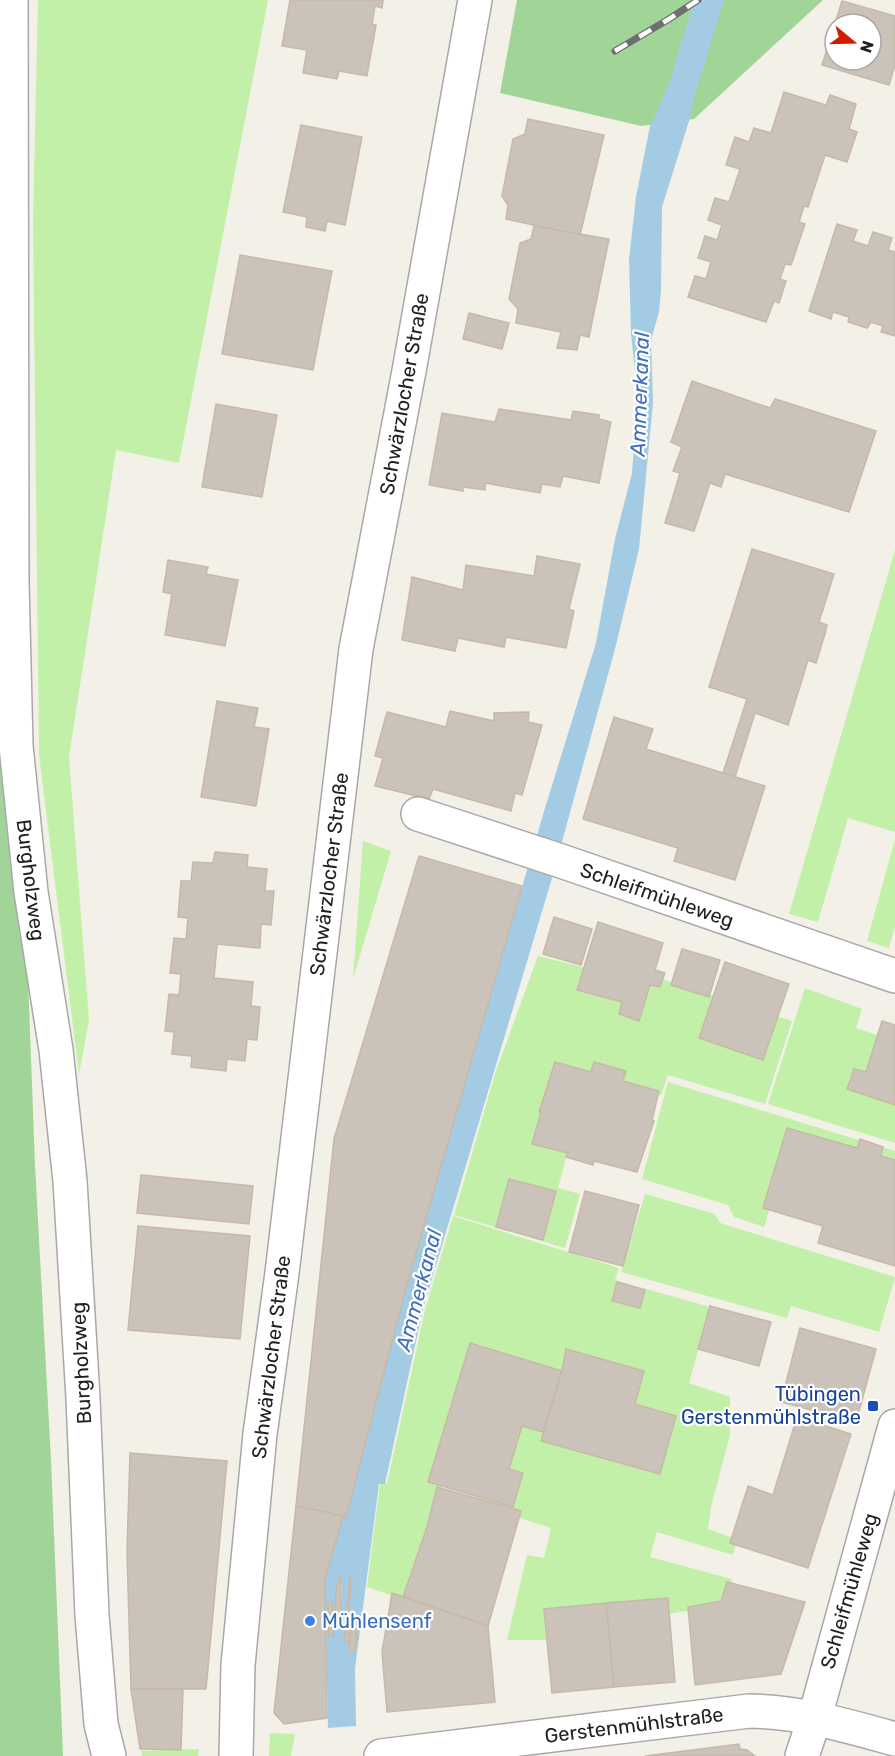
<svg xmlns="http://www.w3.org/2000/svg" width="895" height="1756" font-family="Rubik,sans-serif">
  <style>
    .grass { fill: #c2f0a8 }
    .forest { fill: #a1d597 }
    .water { fill: #a3cce4; fill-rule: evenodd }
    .building { fill: #cbc3b9; stroke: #c6b9a7; stroke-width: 1.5; fill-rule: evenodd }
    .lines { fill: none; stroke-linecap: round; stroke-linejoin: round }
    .street-casing { stroke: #a8a8a8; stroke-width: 36 }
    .street { stroke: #fff; stroke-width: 33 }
    .rail-casing { stroke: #6f6f6f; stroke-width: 7 }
    .rail { stroke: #fff; stroke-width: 4.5; stroke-dasharray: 14; stroke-linecap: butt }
    .transit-dot { fill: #1a4fb4; stroke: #fff; stroke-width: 2 }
    .shop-dot { fill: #3f7fe0; stroke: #fff; stroke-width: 2 }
    .labels { text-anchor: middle; stroke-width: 4.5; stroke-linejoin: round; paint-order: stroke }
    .street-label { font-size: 20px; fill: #212121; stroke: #fff }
    .transit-label { font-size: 20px; fill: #164399; stroke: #fff; text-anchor: end }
    .shop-label { font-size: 20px; fill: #366cbe; stroke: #fff; text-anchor: start }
    .water-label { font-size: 21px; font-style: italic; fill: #426fbc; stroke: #fff }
  </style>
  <rect width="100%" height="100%" fill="#f2f0e7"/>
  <g class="grass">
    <polygon points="38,0 268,0 179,463 116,450 69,757 89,1021 79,1074 39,755 33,223"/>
    <polygon points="895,550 895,832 848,818 818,922 789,914"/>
    <polygon points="895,839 895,926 889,948 867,941"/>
    <polygon points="363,841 391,851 353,979"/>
    <polygon points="538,956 586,968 649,975 792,1021 765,1104 668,1075 661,1095 557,1066 569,1147 558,1188 580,1194 565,1248 454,1215 496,1071"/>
    <polygon points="805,988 862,1009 856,1028 895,1041 895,1143 768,1104"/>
    <polygon points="668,1082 895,1151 895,1167 792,1137 764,1227 734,1217 728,1205 642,1179"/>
    <polygon points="645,1194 715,1214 720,1223 895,1277 879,1332 791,1306 787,1318 621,1272"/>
    <polygon points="453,1216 619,1268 615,1280 710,1307 689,1383 730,1397 730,1435 711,1507 708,1529 737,1539 733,1555 657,1532 650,1557 732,1579 724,1606 666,1614 550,1640 507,1640 527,1555 544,1558 551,1528 508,1514 520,1475 505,1470 520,1422 546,1429 633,1405 564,1374 472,1348 443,1482 431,1527 405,1600 367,1587 380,1484 387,1484 425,1310"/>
    <polygon points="270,1733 295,1734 291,1756 269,1756"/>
    <polygon points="199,1749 198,1756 142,1756 141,1751"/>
  </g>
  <g class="forest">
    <polygon points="517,0 823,0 694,119 641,126 500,93"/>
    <polygon points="0,231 35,1165 51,1460 63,1756 0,1756"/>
  </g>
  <path class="water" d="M694,0H724L695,94L689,121L662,207L661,290L659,312L651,340L653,403L639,549L615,649L552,878L423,1309L385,1484H379L355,1669L356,1726L328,1728L325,1579L343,1516H346L407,1284L545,808L596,643L615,539L632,473L638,397L631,334L629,259L636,197L650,126L669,84ZM340,1575C344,1589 340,1611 335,1626V1619H333V1635L329,1636L328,1619H326L328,1617V1602H332L333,1617H335Z"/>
  <g class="building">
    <polygon points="290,0 383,0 382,8 375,6 372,24 376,25 367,76 339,71 337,79 303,73 307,50 282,46"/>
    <path d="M842,1L895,16V65L889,85L822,65ZM835,24H871V60H835Z"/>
    <polygon points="784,92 826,105 830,95 856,104 849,129 857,132 847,162 825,155 808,207 804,206 799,222 805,224 791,265 785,264 780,279 786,281 779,303 774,301 766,322 688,297 695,276 706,279 711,262 698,258 705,236 717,240 722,225 708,220 715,198 729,202 740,169 726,165 735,137 749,142 754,128 771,133"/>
    <polygon points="528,119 604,135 580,235 506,219 508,205 502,196 513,139 525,134"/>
    <polygon points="301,125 362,137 345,225 327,221 325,231 306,227 307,217 283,212"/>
    <polygon points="837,224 857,230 853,241 868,246 873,232 892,238 888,250 895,252 895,336 881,332 883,326 871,322 867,328 848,322 849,317 833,312 831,319 809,311"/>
    <polygon points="534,226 609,239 589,337 580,335 577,350 557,348 561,332 516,323 518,309 509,299 520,243 531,239"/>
    <polygon points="240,255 332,271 313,370 222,354"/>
    <polygon points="469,313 509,323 502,349 463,339"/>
    <polygon points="692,381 770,408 775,399 876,431 849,512 725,474 721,487 710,483 694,531 665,523 680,473 673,471 682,447 671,442"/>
    <polygon points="216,404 277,415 262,497 202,487"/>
    <polygon points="499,409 571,420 573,411 599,415 599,419 611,422 599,483 563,476 560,487 542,484 540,493 485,483 485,490 463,487 463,491 429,485 442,413 495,422"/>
    <polygon points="752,549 834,574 819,622 827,625 825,634 816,663 808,660 788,725 755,713 735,777 723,773 747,699 709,687"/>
    <polygon points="537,556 580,564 569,609 574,611 566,648 506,637 504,647 458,638 455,651 402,640 412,577 463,590 466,565 534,576"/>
    <polygon points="168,560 208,567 206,574 238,580 225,646 165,635 172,594 163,592"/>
    <polygon points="217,701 258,708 254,727 269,729 256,806 201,797"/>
    <polygon points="450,711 494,721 494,713 529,712 528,722 542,725 522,795 515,793 511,811 433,789 429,799 375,786 383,758 375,756 387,712 446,727"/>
    <polygon points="614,717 653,729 646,749 765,786 735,880 674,861 678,848 583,819"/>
    <polygon points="215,852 248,855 247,867 267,869 265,891 274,891 271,925 261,924 260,948 217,944 214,978 253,982 251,1006 260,1007 257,1040 247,1039 245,1061 227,1059 226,1071 191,1067 192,1056 172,1054 174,1032 165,1031 169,994 179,995 181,974 170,973 174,938 186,939 188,918 178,917 181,881 191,881 193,862 213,863"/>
    <polygon points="419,856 522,886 407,1284 346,1517 296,1506 334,1139"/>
    <polygon points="554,917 592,929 581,965 543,954"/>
    <polygon points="598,922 663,943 655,970 665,973 660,987 650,985 639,1021 619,1014 622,1002 577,990"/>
    <polygon points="682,949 720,960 709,997 671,985"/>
    <polygon points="725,962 789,984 763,1060 699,1038"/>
    <polygon points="882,1021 895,1025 895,1105 847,1089 854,1069 866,1072"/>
    <polygon points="555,1062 591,1072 594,1062 626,1071 623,1081 659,1091 652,1120 654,1121 637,1172 594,1161 593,1165 566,1157 568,1153 532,1144 541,1112 539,1112"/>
    <polygon points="787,1128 857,1148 860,1139 883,1147 881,1156 895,1160 895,1266 818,1243 823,1226 763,1208"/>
    <polygon points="141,1175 253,1186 249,1224 137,1213"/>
    <polygon points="509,1179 556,1191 543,1240 496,1227"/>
    <polygon points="585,1191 639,1205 623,1266 569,1252"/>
    <polygon points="138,1226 250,1236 240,1339 128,1330"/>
    <polygon points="617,1282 645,1290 640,1308 612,1301"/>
    <polygon points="710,1306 771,1322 759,1366 698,1349"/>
    <polygon points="800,1328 876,1349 856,1422 781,1402"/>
    <polygon points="470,1343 562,1371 543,1432 522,1426 509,1469 523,1473 513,1507 428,1482"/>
    <polygon points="566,1349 644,1371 635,1404 676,1416 660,1474 541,1441 562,1371"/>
    <polygon points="797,1417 851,1434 808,1568 730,1543 748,1486 773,1495"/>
    <polygon points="130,1453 227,1461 206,1689 131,1689 127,1551"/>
    <polygon points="437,1487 521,1511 488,1626 403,1597 427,1527"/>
    <polygon points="296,1506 343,1516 325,1579 327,1718 284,1724 274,1713"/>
    <polygon points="341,1574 340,1626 334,1627 335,1619 333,1619 333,1636 329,1636 328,1619 326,1620 326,1617 328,1617 328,1602 332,1602 333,1617 335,1617 336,1591"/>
    <polygon points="350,1576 351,1585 349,1609 351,1617 349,1635 351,1635 352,1621 358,1622 356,1636 358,1636 358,1639 356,1639 354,1652 349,1652 350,1638 348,1644 344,1641"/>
    <polygon points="727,1582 805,1602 781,1674 695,1685 688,1607 721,1601"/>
    <polygon points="392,1593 488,1626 495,1702 387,1712 382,1652"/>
    <polygon points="668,1598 675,1682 614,1687 606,1603"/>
    <polygon points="606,1603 614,1687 552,1693 544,1609"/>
    <polygon points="131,1689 183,1689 181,1750 140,1749"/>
    <polygon points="739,1744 740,1749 747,1750 755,1756 645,1756"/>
  </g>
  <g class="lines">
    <defs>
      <g id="street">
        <polyline points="11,0 12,583 16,746 31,892 56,1050 70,1181 83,1398 92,1615 101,1724 109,1756"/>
        <polyline points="418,814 561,861 895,976"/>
        <polyline points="236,1756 238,1665 260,1434 282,1273 356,649 409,371 475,0"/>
        <path d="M381,1756L749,1711C802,1712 844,1725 895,1739"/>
        <polyline points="802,1756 815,1717 895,1426"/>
      </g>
    </defs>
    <use href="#street" class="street-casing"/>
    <use href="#street" class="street"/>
    <defs>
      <polyline id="rail" points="615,51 669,19 698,0"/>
    </defs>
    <use href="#rail" class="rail-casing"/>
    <use href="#rail" class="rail"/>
  </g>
  <rect class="transit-dot" x="867" y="1400" width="12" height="12" rx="3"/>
  <circle class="shop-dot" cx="310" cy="1621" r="6"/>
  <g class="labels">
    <g class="street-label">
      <text transform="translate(404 394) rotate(-80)" y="7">Schwärzlocher Straße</text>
      <text transform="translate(329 874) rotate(-83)" y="7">Schwärzlocher Straße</text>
      <text transform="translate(31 880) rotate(83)" y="7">Burgholzweg</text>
      <text transform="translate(657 895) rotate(19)" y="7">Schleifmühleweg</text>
      <text transform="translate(271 1357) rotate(-83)" y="7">Schwärzlocher Straße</text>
      <text transform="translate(81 1363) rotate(-93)" y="7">Burgholzweg</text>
      <text transform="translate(849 1591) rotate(-74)" y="7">Schleifmühleweg</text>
      <text transform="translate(634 1725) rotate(-7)" y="7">Gerstenmühlstraße</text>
    </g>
    <g class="transit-label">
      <text x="861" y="1401">Tübingen<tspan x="861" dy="23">Gerstenmühlstraße</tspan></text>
    </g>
    <g class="shop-label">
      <text x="322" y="1628">Mühlensenf</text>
    </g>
    <g class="water-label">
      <text transform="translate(640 394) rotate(-88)" y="7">Ammerkanal</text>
      <text transform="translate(419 1290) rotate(-75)" y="7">Ammerkanal</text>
    </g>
  </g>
  <g transform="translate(853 42) rotate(109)"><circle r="28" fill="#ffffff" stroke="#a6a6a6" stroke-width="1.5"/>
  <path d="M0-4.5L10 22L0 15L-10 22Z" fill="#d21c00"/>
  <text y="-9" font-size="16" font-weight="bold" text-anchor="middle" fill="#212121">N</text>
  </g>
</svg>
